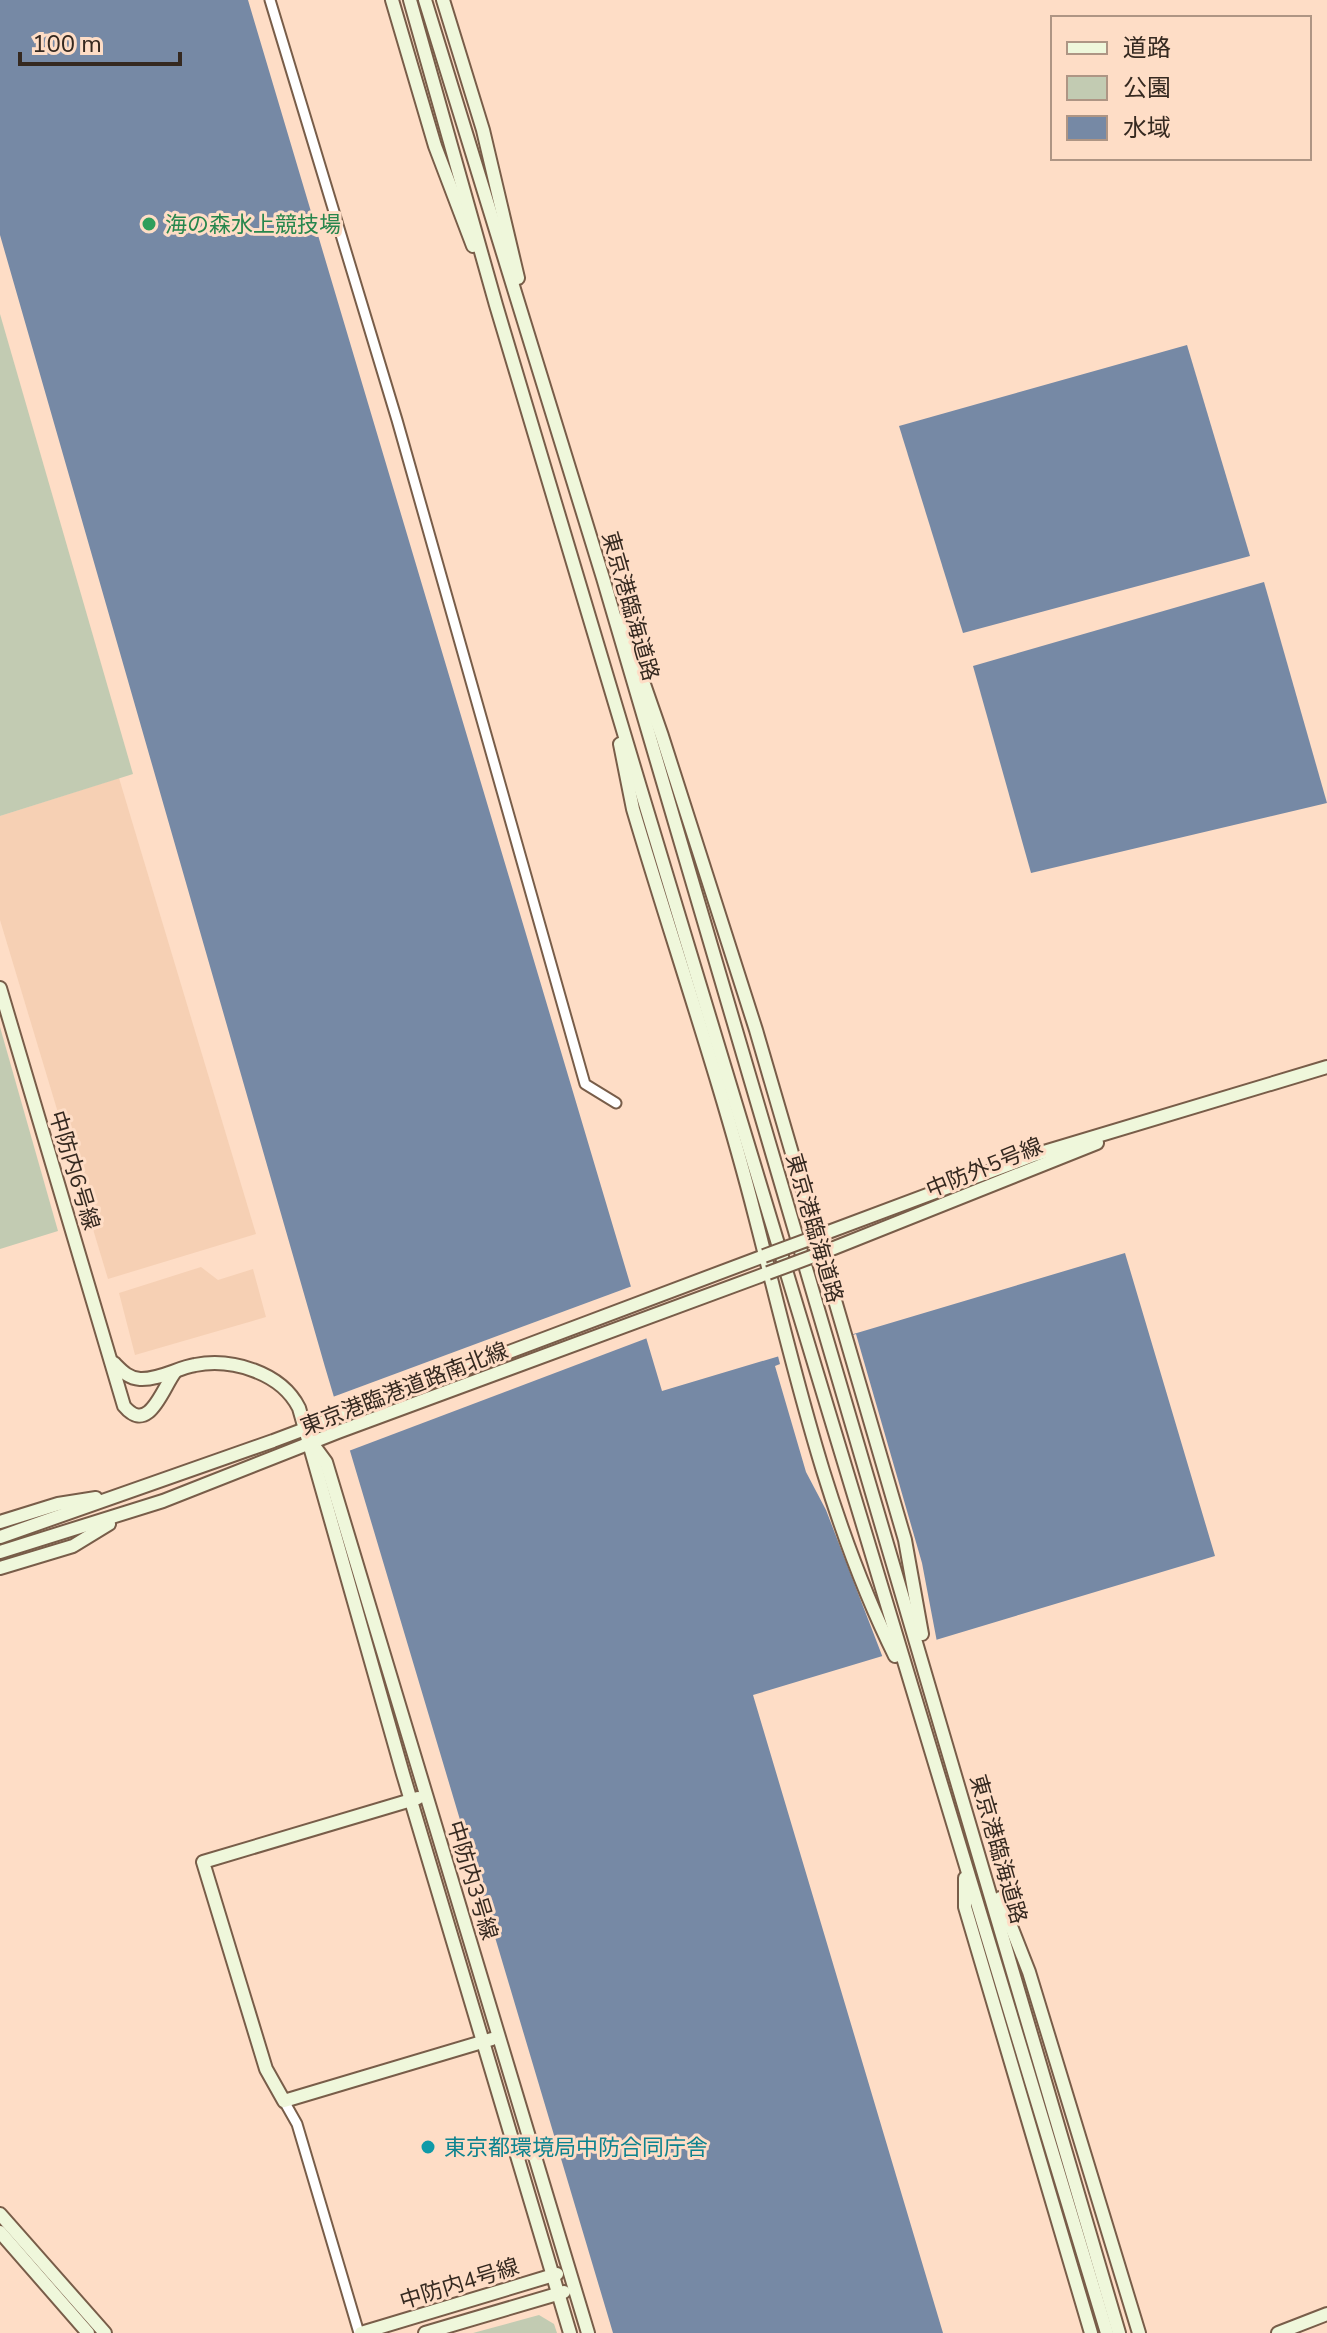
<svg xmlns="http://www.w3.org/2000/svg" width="1327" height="2333" font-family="'Nunito Sans','Noto Sans JP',sans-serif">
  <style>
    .built { fill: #f6d0b4 }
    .green { fill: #c2cbb2 }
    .water { fill: #7689a5 }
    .pier { fill: #feddc6 }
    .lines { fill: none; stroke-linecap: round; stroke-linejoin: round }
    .street-casing { stroke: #785d49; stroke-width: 13 }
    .secondary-casing { stroke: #785d49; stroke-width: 16 }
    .street { stroke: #fff; stroke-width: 9 }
    .secondary { stroke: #eff7db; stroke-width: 12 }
    .secondary-bridge-casing { stroke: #785d49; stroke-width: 16; stroke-linecap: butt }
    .secondary-bridge { stroke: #eff7db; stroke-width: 12 }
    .leisure-dot { fill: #2e9e5b; stroke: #feddc6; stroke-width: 3 }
    .culture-dot { fill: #0f9aa8; stroke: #feddc6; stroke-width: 3 }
    .labels { text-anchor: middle; stroke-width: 6; stroke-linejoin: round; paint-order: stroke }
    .leisure-label { font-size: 22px; fill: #27864d; stroke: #feddc6; text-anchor: start }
    .street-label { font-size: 22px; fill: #352920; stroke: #feddc6 }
    .culture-label { font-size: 22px; fill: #0d838f; stroke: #feddc6; text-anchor: start }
  </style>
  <rect width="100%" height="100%" fill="#feddc6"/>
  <g class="built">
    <polygon points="119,778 256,1234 108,1279 0,920 0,816"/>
    <polygon points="201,1267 218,1280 253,1269 266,1317 135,1355 119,1293"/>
  </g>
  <g class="green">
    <polygon points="0,314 133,774 0,816"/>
    <polygon points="0,1027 58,1231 0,1249"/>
    <polygon points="539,2315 554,2324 557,2333 473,2333"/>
  </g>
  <g class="water">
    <polygon points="0,0 248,0 662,1391 1125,1253 1215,1556 753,1695 943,2333 613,2333 325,1367 0,235"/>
    <polygon points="1187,345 1250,556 963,633 899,426"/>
    <polygon points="1264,582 1327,803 1031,873 973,666"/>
  </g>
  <g class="pier">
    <polygon points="635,1285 650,1337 346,1452 330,1398"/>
    <polygon points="847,1330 849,1336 856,1334 922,1563 937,1642 883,1658 826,1510 806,1472 775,1366 780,1364 777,1352"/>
  </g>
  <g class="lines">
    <defs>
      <g id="street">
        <polyline points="270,0 397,420 585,1084 616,1103"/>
        <polyline points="284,2101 297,2124 359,2333"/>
      </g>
      <g id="secondary">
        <polyline points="392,0 435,146 473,246"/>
        <polyline points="410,0 496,305 640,787 1107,2333"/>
        <polyline points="425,0 603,578 1119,2333"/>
        <polyline points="443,0 483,130 518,278"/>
        <polyline points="622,621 662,736 756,1030 905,1540 922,1634"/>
        <path d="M620,744L633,809C673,944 720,1079 755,1216C793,1363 827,1519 895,1656"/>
        <path d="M0,988L124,1406C149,1436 163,1387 175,1372"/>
        <polyline points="815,1237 1034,1155 1327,1067"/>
        <polyline points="819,1254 1097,1143"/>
        <path d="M114,1363C122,1371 128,1378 140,1379C159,1380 177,1368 195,1365C231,1358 281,1372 299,1408L403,1774L570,2333"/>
        <polyline points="312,1443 326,1462 588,2333"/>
        <polyline points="0,1522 58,1504 96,1498"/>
        <polyline points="0,1537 273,1441 764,1256"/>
        <polyline points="0,1552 163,1501 338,1432 768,1273"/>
        <polyline points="0,1568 73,1546 109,1524"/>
        <polyline points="418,1798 203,1862 266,2069 284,2101 492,2039"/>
        <polyline points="965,1878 965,1907 1091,2333"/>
        <polyline points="1000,1898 1029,1972 1139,2333"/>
        <polyline points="0,2214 105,2333"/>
        <polyline points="0,2232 88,2333"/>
        <polyline points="361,2333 557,2274"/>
        <polyline points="425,2333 564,2292"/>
        <polyline points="1278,2333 1327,2314"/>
      </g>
    </defs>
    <use href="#street" class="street-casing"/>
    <use href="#secondary" class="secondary-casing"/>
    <use href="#street" class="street"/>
    <use href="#secondary" class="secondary"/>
    <defs>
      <g id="secondary-bridge">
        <polyline points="764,1256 815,1237"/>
        <polyline points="768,1273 819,1254"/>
      </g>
    </defs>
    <use href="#secondary-bridge" class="secondary-bridge-casing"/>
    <use href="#secondary-bridge" class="secondary-bridge"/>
  </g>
  <circle class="leisure-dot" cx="149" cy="224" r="8"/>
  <circle class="culture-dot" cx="428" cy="2147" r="8"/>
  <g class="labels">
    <g class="leisure-label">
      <text x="165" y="232">海の森水上競技場</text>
    </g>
    <g class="street-label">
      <text transform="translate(631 606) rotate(74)" y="8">東京港臨海道路</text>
      <text transform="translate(984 1167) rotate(-22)" y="8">中防外5号線</text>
      <text transform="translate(75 1170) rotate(73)" y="8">中防内6号線</text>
      <text transform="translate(815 1228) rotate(74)" y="8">東京港臨海道路</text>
      <text transform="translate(404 1388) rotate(-21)" y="8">東京港臨港道路南北線</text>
      <text transform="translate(999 1849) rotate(74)" y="8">東京港臨海道路</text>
      <text transform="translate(473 1880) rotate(73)" y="8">中防内3号線</text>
      <text transform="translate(459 2283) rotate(-17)" y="8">中防内4号線</text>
    </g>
    <g class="culture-label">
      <text x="444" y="2155">東京都環境局中防合同庁舎</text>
    </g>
  </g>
  <rect x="1051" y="16" width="260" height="144" fill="#feddc6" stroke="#ae9584" stroke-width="2"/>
  <rect x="1067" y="42" width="40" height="12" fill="#eff7db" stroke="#ae9584" stroke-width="2"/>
  <text x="1123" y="56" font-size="24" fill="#352920">道路</text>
  <rect x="1067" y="76" width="40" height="24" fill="#c2cbb2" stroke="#ae9584" stroke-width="2"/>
  <text x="1123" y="96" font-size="24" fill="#352920">公園</text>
  <rect x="1067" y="116" width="40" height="24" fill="#7689a5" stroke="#ae9584" stroke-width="2"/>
  <text x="1123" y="136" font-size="24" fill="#352920">水域</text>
  <path d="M20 52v12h160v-12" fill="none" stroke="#352920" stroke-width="4"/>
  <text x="32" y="52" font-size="24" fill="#352920" stroke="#feddc6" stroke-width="6" paint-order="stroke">100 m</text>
</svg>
